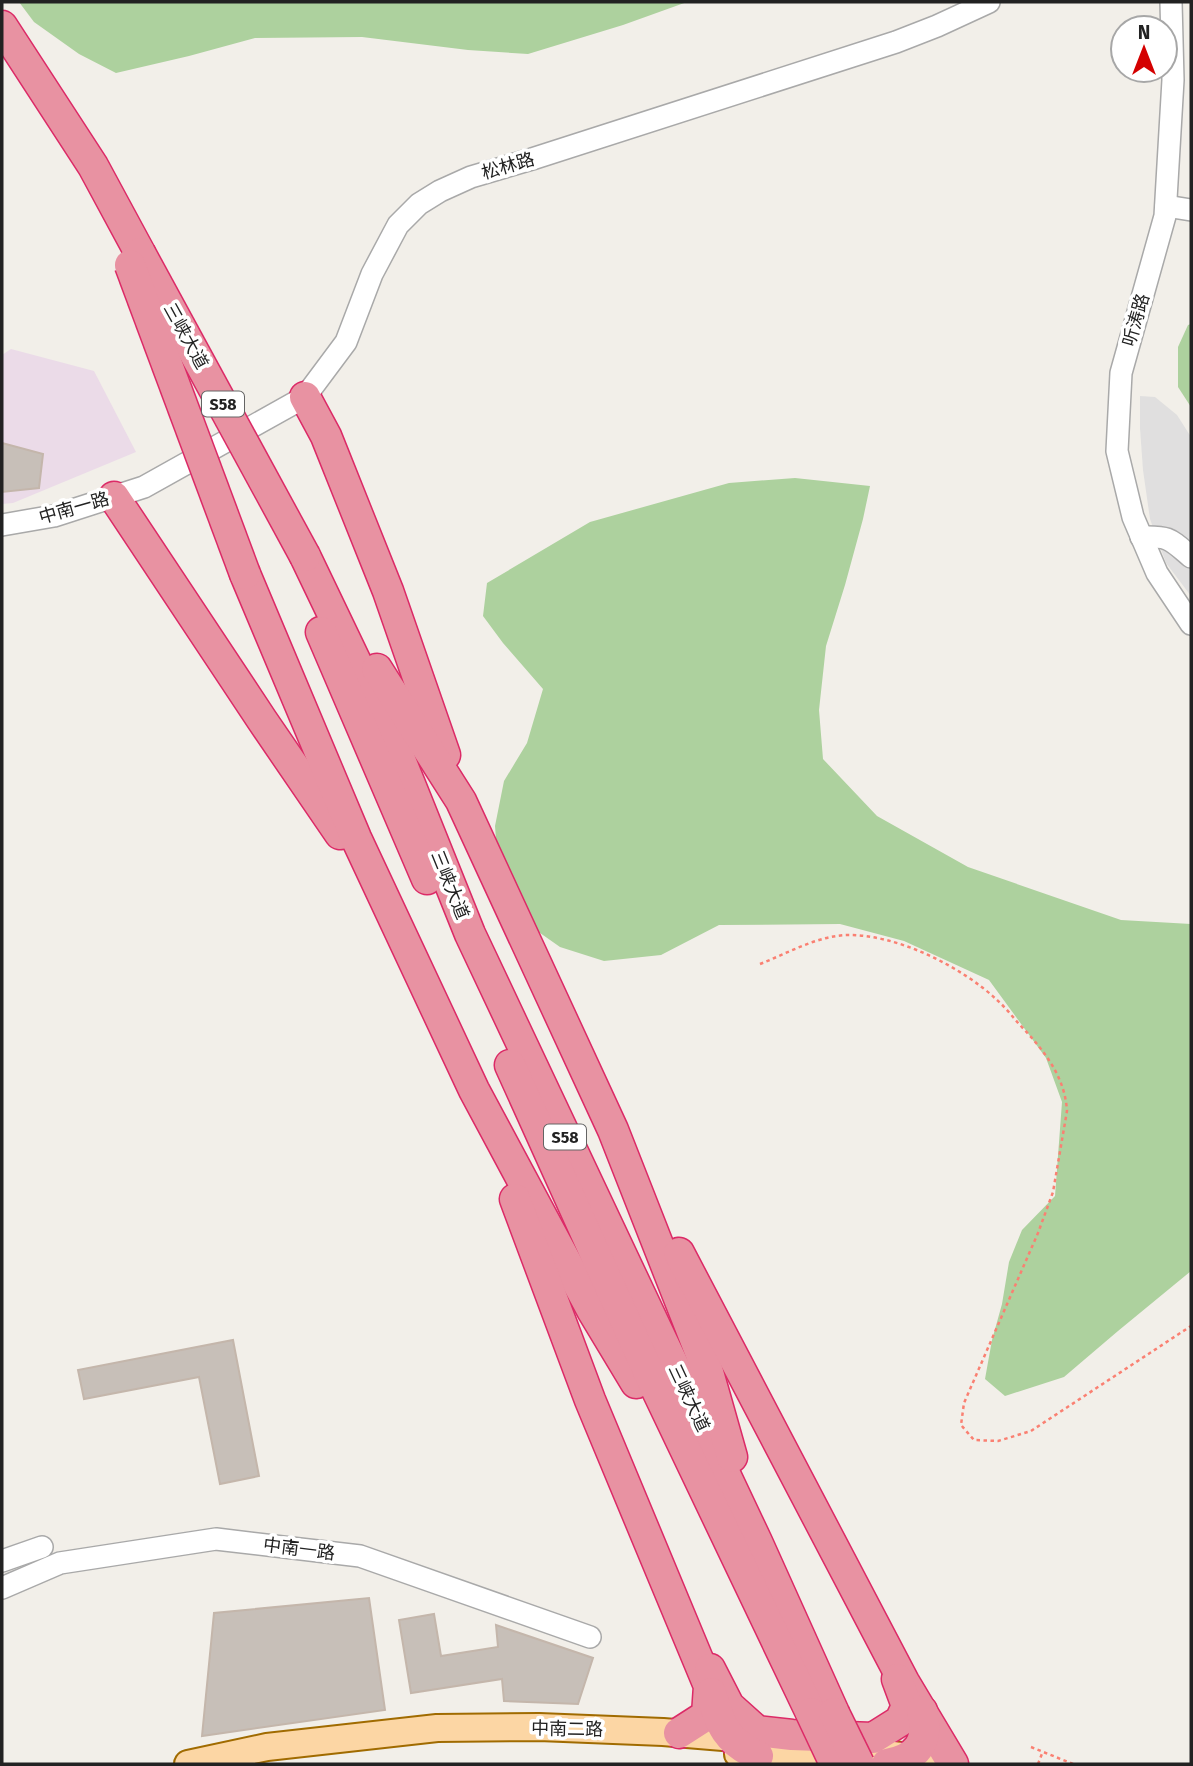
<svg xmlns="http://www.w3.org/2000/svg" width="1193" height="1766" font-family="'Fira Sans','Noto Sans SC',sans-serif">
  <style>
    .residential { fill: #e0dfdf }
    .industrial { fill: #ebdbe8 }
    .forest { fill: #add19e }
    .building { fill: #c7bfb8; stroke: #c4b6ab; stroke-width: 2 }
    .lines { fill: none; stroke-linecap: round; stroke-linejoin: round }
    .minor-casing { stroke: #a9a9a9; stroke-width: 24 }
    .major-casing { stroke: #a06b00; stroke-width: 30 }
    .highway-casing { stroke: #dc2a67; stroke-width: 33 }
    .path { stroke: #fa8072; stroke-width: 2.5; stroke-dasharray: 3.5 3.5; stroke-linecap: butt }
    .minor { stroke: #fff; stroke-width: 21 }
    .major { stroke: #fcd6a4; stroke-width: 26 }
    .highway { stroke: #e892a2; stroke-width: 30 }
    .highway-bridge-casing { stroke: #dc2a67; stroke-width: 33; stroke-linecap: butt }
    .highway-bridge { stroke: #e892a2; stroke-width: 30 }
    .labels { text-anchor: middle; stroke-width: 7; stroke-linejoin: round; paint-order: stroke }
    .shield { fill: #fff; stroke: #646464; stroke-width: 2 }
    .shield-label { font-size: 16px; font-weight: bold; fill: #222 }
    .street-label { font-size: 18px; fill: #222; stroke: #fff }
  </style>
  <rect width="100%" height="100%" fill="#f2efe9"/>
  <polygon class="residential" points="1140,396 1155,397 1177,415 1191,437 1191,596 1166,563 1150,519 1143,470 1140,428"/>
  <polygon class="industrial" points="11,349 94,371 136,452 13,503 2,504 2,355"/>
  <g class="forest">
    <polygon points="19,2 687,2 623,25 528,54 468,50 362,37 255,38 189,56 116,73 79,54 34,22"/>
    <polygon points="1191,324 1191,407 1178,387 1178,347 1188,325"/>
    <polygon points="795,478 870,486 863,519 845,585 826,646 819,710 823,759 877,816 968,867 1121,920 1191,924 1191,1271 1118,1331 1064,1377 1005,1396 985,1379 992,1340 1002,1304 1009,1262 1022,1230 1055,1196 1062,1102 1046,1058 989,980 904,941 840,924 719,925 661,955 604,961 560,947 523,921 499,880 495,826 504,781 527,743 543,689 503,643 483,616 487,583 590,522 729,483"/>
  </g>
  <g class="building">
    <polygon points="2,443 43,454 39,488 2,492"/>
    <polygon points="233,1340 259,1476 220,1484 199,1377 84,1399 78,1370"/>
    <polygon points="369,1598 385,1710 202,1736 214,1613"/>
    <polygon points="434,1614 441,1656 498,1647 496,1625 593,1658 578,1704 504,1701 502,1679 411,1693 399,1620"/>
  </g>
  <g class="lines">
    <defs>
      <g id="minor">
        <polyline points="1171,2 1173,80 1165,216 1121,373 1117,451 1133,517 1157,573 1191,624"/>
        <polyline points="1166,206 1191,210"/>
        <polyline points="2,525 54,516 144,487 305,397 346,342 372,274 398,225 419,204 440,191 471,177 532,159 896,42 937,26 989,2"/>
        <path d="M1141,537C1170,536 1170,539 1191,557"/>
        <polyline points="2,1561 42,1547"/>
        <polyline points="2,1588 60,1563 216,1539 360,1556 590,1637"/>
      </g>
      <g id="major">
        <polyline points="838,1748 908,1757 947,1764"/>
        <polyline points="738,1754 853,1764"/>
        <polyline points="188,1764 267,1747 437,1728 539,1727 663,1732 747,1739"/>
      </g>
      <g id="highway">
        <polyline points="2,26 93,166 140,253"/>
        <polyline points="305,397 326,436 388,591 445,755"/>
        <polyline points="114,497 262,720 340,834"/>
        <polyline points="305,556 387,727 470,934 757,1542 834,1713"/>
        <polyline points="245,574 356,838 474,1090 592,1310 636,1383"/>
        <polyline points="321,632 427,879"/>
        <polyline points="377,669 461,801 613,1130 708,1372 732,1457"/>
        <polyline points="510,1065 654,1384 811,1713"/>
        <polyline points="515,1199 590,1400 709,1686 707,1715 679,1733"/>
        <polyline points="679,1253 904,1682 953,1764"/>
        <polyline points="710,1669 729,1706 757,1731 792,1735 873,1738 900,1721 907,1706 897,1679"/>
        <path d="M711,1693C721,1726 725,1740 758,1756"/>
        <path d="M887,1764C918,1758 930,1742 922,1711"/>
      </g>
    </defs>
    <use href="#minor" class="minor-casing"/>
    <use href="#major" class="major-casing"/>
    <use href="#highway" class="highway-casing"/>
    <g class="path">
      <path d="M760,964C788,953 817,936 847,935C897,934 962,967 997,1000C1005,1007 1012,1016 1019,1024C1043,1049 1065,1076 1067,1111L1053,1192L1038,1233L964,1403L961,1425L974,1440L998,1441L1031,1431L1191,1326"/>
      <polyline points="1031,1747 1073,1764"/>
      <polyline points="1038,1764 1043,1751"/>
    </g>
    <use href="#minor" class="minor"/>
    <use href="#major" class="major"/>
    <use href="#highway" class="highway"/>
    <defs>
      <g id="highway-bridge">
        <polyline points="140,253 305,556"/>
        <polyline points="130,265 245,574"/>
        <polyline points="811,1713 835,1764"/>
        <polyline points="834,1713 859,1764"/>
      </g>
    </defs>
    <use href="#highway-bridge" class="highway-bridge-casing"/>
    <use href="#highway-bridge" class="highway-bridge"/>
  </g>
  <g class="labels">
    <g class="shield">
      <rect x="202" y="391.5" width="42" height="25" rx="5"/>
      <rect x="544" y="1124.5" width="42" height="25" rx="5"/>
    </g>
    <g class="shield-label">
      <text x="223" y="410">S58</text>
      <text x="565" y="1143">S58</text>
    </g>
    <g class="street-label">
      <text transform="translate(508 166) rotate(-16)" y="6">松林路</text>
      <text transform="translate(1136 320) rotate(-74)" y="6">听涛路</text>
      <text transform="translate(186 336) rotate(61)" y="6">三峡大道</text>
      <text transform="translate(74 508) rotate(-16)" y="6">中南一路</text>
      <text transform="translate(450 885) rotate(68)" y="6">三峡大道</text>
      <text transform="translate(689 1398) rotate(65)" y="6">三峡大道</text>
      <text transform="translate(299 1549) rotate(7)" y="6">中南一路</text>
      <text transform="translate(567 1729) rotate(1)" y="6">中南二路</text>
    </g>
  </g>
  <rect width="1193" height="1766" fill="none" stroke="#222222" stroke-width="7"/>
  <g transform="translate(1144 49)"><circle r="33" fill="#ffffff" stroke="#a7a7a7" stroke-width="2"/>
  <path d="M0-5L12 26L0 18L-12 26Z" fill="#d40000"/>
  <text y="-10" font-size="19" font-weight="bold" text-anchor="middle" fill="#222222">N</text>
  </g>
</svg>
